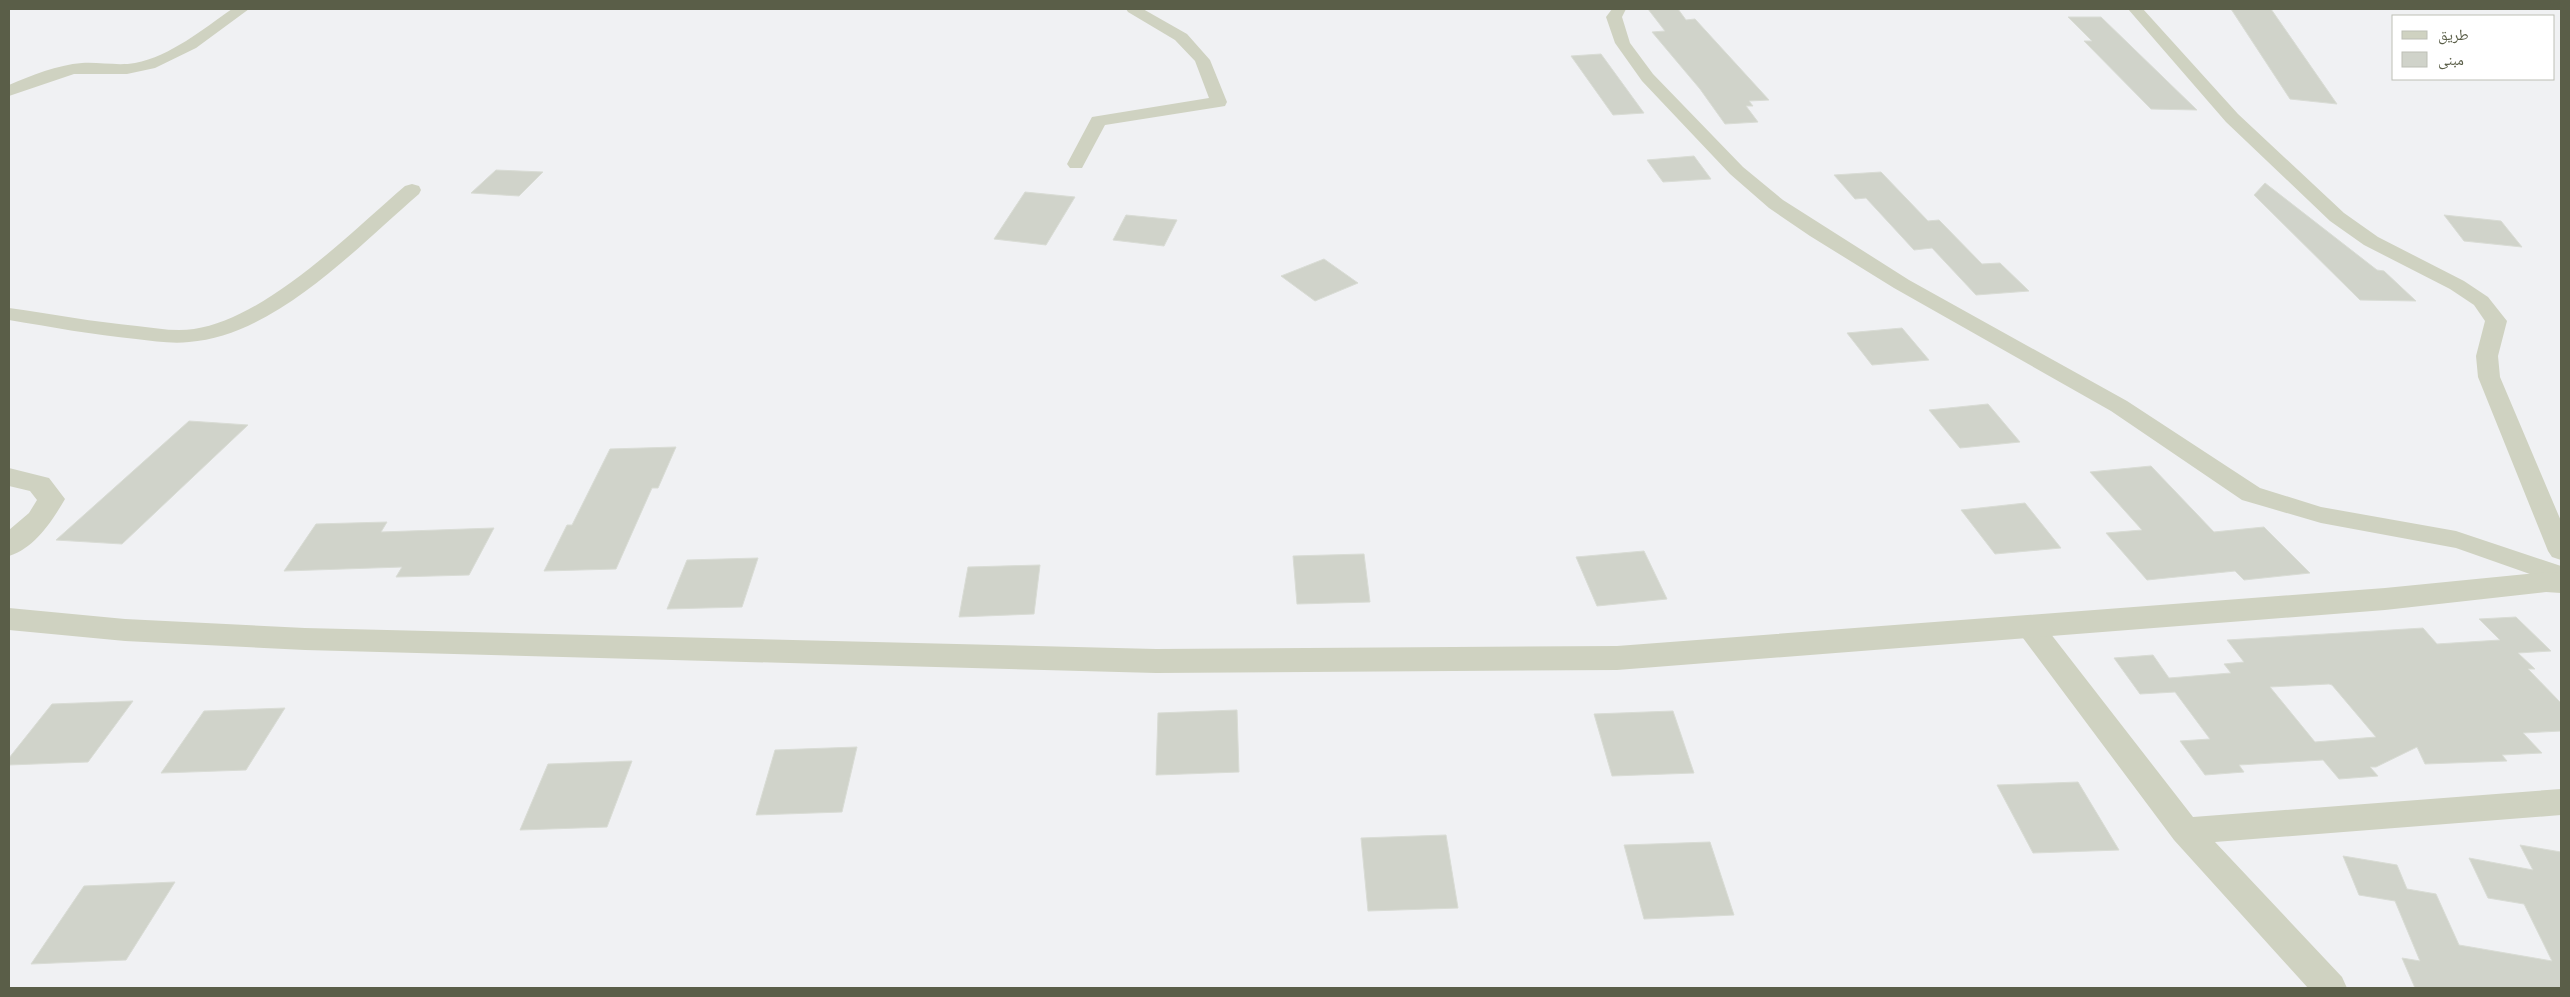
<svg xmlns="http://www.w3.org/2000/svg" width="2570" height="997" font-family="Figtree,'Noto Naskh Arabic',sans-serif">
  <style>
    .building { fill: #d0d3ca; stroke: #d9dcd5; fill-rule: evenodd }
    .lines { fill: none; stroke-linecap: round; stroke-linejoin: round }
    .minor { fill: #cfd2c1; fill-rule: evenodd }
    .tertiary { fill: #cfd2c1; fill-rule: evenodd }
  </style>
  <rect width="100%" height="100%" fill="#f0f1f3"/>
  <g class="building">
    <polygon points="1648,9 1678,9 1686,20 1695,19 1769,100 1749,101 1753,106 1746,106 1758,122 1725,124 1700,89 1652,32 1665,31"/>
    <polygon points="2231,9 2271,9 2337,104 2290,99"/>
    <polygon points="2068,17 2101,17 2197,110 2151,109 2084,41 2092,41"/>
    <polygon points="1601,54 1644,113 1613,115 1571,56"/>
    <polygon points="1694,156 1711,179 1663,182 1647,160"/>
    <polygon points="496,170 543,172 519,196 471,193"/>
    <polygon points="1881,172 1928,221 1939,220 1982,264 2000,263 2029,291 1976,295 1932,248 1914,250 1866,198 1855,199 1834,175"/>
    <polygon points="2265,183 2377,270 2384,271 2416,301 2360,300 2254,195"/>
    <polygon points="1025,192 1075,197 1046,245 994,239"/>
    <polygon points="1126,215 1177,220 1164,246 1113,240"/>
    <polygon points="2444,215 2501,221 2522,247 2464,241"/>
    <polygon points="1324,259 1358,283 1315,301 1281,276"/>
    <polygon points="1902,328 1929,360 1872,365 1847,333"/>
    <polygon points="1988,404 2020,442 1960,448 1929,410"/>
    <polygon points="189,421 248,425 122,544 56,540"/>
    <polygon points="676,447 658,488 652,488 616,569 544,571 567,525 572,525 610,449"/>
    <polygon points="2151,466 2214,532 2264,527 2310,573 2244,580 2235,571 2147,580 2106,533 2142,530 2090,472"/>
    <polygon points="2025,503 2061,548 1995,554 1961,510"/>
    <polygon points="387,522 381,532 494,528 469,575 396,577 402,567 284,571 316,524"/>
    <polygon points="1644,551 1667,599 1597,606 1576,557"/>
    <polygon points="1364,554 1370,602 1297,604 1293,556"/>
    <polygon points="758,558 742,607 667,609 687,560"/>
    <polygon points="1040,565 1034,614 959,617 968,567"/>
    <path d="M2516,617L2551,651L2518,653L2535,669H2528L2561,703V731L2523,733L2542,753L2502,755L2507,761L2425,764L2417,747L2376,767H2370L2378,776L2339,779L2323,760L2239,765L2244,772L2205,775L2180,741L2210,739L2175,692L2140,694L2114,658L2153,655L2169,678L2231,673L2224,664L2244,662L2227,640L2423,628L2437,644L2500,640L2479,619ZM2329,684L2332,685L2376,737L2315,742L2270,687Z"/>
    <polygon points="133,701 88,762 9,765 9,758 52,704"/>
    <polygon points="285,708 246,770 161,773 204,711"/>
    <polygon points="1237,710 1239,772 1156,775 1158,713"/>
    <polygon points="1673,711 1694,773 1612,776 1594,714"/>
    <polygon points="857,747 842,812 756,815 775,750"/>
    <polygon points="632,761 607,827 520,830 548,764"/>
    <polygon points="2078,782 2119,850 2033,853 1997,785"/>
    <polygon points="1446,835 1458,908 1368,911 1361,838"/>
    <polygon points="1710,842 1734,915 1644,919 1624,845"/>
    <polygon points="2520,845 2561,852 2561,988 2415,988 2402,958 2420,961 2395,901 2359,895 2343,856 2397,865 2407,889 2436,894 2459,945 2552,961 2524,904 2488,898 2469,858 2533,870"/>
    <polygon points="175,882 126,960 31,964 84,886"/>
  </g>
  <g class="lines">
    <g class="minor">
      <path d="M232,9H249L196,48L155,68L127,74H74L9,96V85C32,75 57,65 82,63C100,62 118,66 135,63C171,56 203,29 232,9Z"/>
      <polygon points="1126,9 1143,9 1187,34 1210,60 1227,102 1225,106 1219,107 1105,125 1082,168 1070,168 1067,164 1092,117 1209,98 1195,61 1175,40 1128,12"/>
      <polygon points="1612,9 1626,9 1622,17 1630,43 1653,74 1743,167 1783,200 1909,280 2127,401 2260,488 2321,507 2456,531 2561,566 2561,585 2456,548 2321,523 2242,500 2111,411 1894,288 1810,236 1769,208 1730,174 1642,81 1615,43 1606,17"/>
      <polygon points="2128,9 2143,9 2238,114 2344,213 2378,237 2464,281 2488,297 2507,321 2498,356 2500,377 2561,521 2561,560 2552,557 2548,551 2478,377 2476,356 2485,321 2474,305 2450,289 2364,245 2330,221 2226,122"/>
      <path d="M412,184L419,186L421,190L419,194C356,248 276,335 189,342C172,344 154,341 136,339C94,335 51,327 9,320V308C52,314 94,322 137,326C155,328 175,332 194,329C267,318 350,233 405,186Z"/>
      <polygon points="2030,617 2040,620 2193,817 2561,789 2561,815 2215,842 2342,977 2347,988 2308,988 2174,840 2020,634 2016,627 2020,620"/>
    </g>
    <g class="tertiary">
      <path d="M9,468L49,478L65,499C52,521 35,548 9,556V530L29,513L37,500L30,491L9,486Z"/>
      <polygon points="2546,572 2561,573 2561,593 2546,592 2385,610 1617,670 1156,673 305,650 125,641 9,630 9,608 125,619 305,628 1156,649 1617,646 2385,588"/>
    </g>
  </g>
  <rect width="2570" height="997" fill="none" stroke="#5a5e48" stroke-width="20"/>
  <rect x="2392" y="15" width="162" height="65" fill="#ffffff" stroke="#bdbfb6"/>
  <rect x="2402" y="31" width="25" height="8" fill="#cfd2c1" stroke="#bdbfb6"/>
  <text x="2438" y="40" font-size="15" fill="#5a5e48">طريق</text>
  <rect x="2402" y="52" width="25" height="15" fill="#d0d3ca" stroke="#bdbfb6"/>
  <text x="2438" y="65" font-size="15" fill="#5a5e48">مبنى</text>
</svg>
